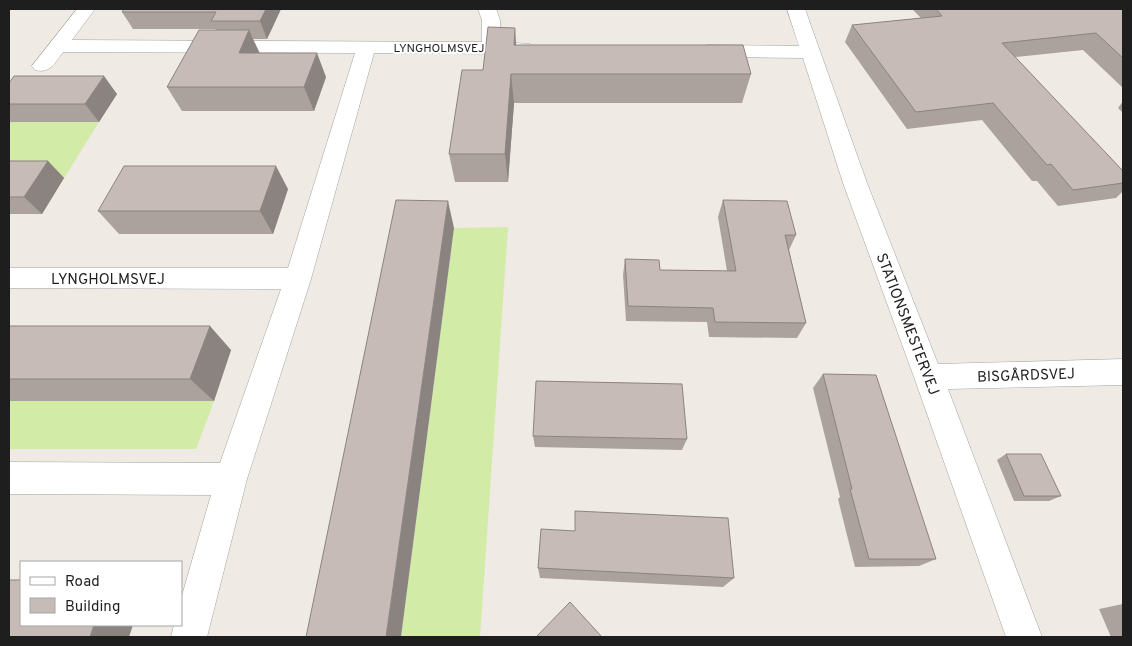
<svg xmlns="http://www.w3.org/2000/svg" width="1132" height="646" font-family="Overpass,sans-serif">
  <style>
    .grass { fill: #d2eba7 }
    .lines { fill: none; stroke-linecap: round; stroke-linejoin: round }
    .minor-casing { stroke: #a2a2a2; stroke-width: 1 }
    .minor { fill: #fff; fill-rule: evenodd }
    .wall { fill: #aba19d }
    .shaded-wall { fill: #8b8380 }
    .building { fill: #c7bbb7; stroke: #8b8380 }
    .labels { text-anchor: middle; stroke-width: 4; stroke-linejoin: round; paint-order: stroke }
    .far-street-label { font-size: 12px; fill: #1e1e1e; stroke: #fff }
    .street-label { font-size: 15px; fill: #1e1e1e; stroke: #fff }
  </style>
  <rect width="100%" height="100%" fill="#efeae3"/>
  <g class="grass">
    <polygon points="9,122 99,122 64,178 9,178"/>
    <polygon points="508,227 480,637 401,637 454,228"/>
    <polygon points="9,401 214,401 196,449 9,449"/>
  </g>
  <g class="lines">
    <defs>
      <g id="minor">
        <path d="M77,9H95L72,40L482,42V20L478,9H496L500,20L501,42L530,44L533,48L530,52L523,54L374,53L311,279L247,479L207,637H171L174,625H181V599L211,495L9,494V462L220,463L281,289L9,288V268H288L355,53L63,52C55,63 50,74 35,70L32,66Z"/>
        <polygon points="787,9 805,9 867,183 938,364 1123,359 1123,385 948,389 1042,637 1006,637 914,377 843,183 803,58 708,57 701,55 698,51 701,47 708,45 799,46"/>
      </g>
    </defs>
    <use href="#minor" class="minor-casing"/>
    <use href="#minor" class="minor"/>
  </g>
  <g class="wall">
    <polygon points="124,9 281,9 267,39 253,39 260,53 326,77 314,111 182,111 167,87 216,30 215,29 133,29 122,12"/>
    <polygon points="912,9 1123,9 1123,88 1083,50 1015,57 1123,171 1123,191 1116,198 1058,206 1037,181 1032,181 982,120 907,129 845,42 852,25 921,18"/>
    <polygon points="516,45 751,74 742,103 514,103 508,182 455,182 449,154 483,70"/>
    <polygon points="9,83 117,94 99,122 9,122"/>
    <polygon points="1123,101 1123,113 1118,108"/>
    <polygon points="9,161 48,161 64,178 42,214 9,214"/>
    <polygon points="288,189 273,234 119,234 98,211"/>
    <polygon points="723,200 796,235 789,250 806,323 797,338 709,337 707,322 626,321 623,275 625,259 660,270 727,271 718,217"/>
    <polygon points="9,326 231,350 214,401 9,401"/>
    <polygon points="823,374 936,559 919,566 855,567 838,499 840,497 813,388"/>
    <polygon points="533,436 687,439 682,450 535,447"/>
    <polygon points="1006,454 1061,496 1049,501 1014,501 997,460"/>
    <polygon points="574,531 734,578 723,587 540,578 538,568"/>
    <polygon points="1123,604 1123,637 1111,637 1099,609"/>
  </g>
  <g class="shaded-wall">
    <polygon points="266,9 281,9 267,39 260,21"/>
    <polygon points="515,28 517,57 514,45"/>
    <polygon points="249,30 260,55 239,53"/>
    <polygon points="317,53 326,77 314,111 304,87"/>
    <polygon points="511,74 514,103 508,182 505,154"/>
    <polygon points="104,76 117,94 99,122 85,104"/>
    <polygon points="48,161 64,178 42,214 24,197"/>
    <polygon points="276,166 288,189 273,234 260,211"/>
    <polygon points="448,201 454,228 401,637 386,637"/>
    <polygon points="210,326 231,350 214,401 190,379"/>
    <polygon points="94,625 133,625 129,637 90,637"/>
  </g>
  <g class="building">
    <polygon points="124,9 266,9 260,21 211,21 216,12 122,12"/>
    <polygon points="936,9 1123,9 1123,58 1096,33 1002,43 1123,171 1123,183 1073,190 1051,164 1047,165 993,103 916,112 852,25 942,16"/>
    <polygon points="488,27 515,28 514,45 743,45 751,74 511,74 505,154 449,154 462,70 483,70"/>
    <polygon points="199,30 249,30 239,53 317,53 304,87 167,87"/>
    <polygon points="14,76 104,76 85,104 9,104 9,83"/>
    <polygon points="9,161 48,161 24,197 9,197"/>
    <polygon points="124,166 276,166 260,211 98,211"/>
    <polygon points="396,200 448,201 386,637 306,637"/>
    <polygon points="723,200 787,201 796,235 785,235 806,323 715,322 713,308 628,306 625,259 659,260 660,270 736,271"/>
    <polygon points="9,326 210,326 190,379 9,379"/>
    <polygon points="823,374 876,375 936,559 869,559 850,489 852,489"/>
    <polygon points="536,381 682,384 687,439 533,436"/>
    <polygon points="1006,454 1041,454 1061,496 1024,496"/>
    <polygon points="575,511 728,518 734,578 538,568 541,529 575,531"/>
    <polygon points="9,580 21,580 21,625 94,625 90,637 9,637"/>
    <polygon points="570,602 602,637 536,637"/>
  </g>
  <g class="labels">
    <g class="far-street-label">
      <text x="439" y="52">LYNGHOLMSVEJ</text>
    </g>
    <g class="street-label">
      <text x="108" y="284">LYNGHOLMSVEJ</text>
      <text transform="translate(908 324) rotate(69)" y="5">STATIONSMESTERVEJ</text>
      <text transform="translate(1026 375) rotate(-2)" y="5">BISGÅRDSVEJ</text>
    </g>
  </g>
  <rect width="1132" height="646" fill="none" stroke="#1e1e1e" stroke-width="20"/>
  <rect x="20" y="561" width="162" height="65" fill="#ffffff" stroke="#a5a5a5"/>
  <rect x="30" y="577" width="25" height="8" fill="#ffffff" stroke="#a5a5a5"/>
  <text x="65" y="586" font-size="15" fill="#1e1e1e">Road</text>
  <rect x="30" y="598" width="25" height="15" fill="#c7bbb7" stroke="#a5a5a5"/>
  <text x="65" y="611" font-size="15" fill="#1e1e1e">Building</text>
</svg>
